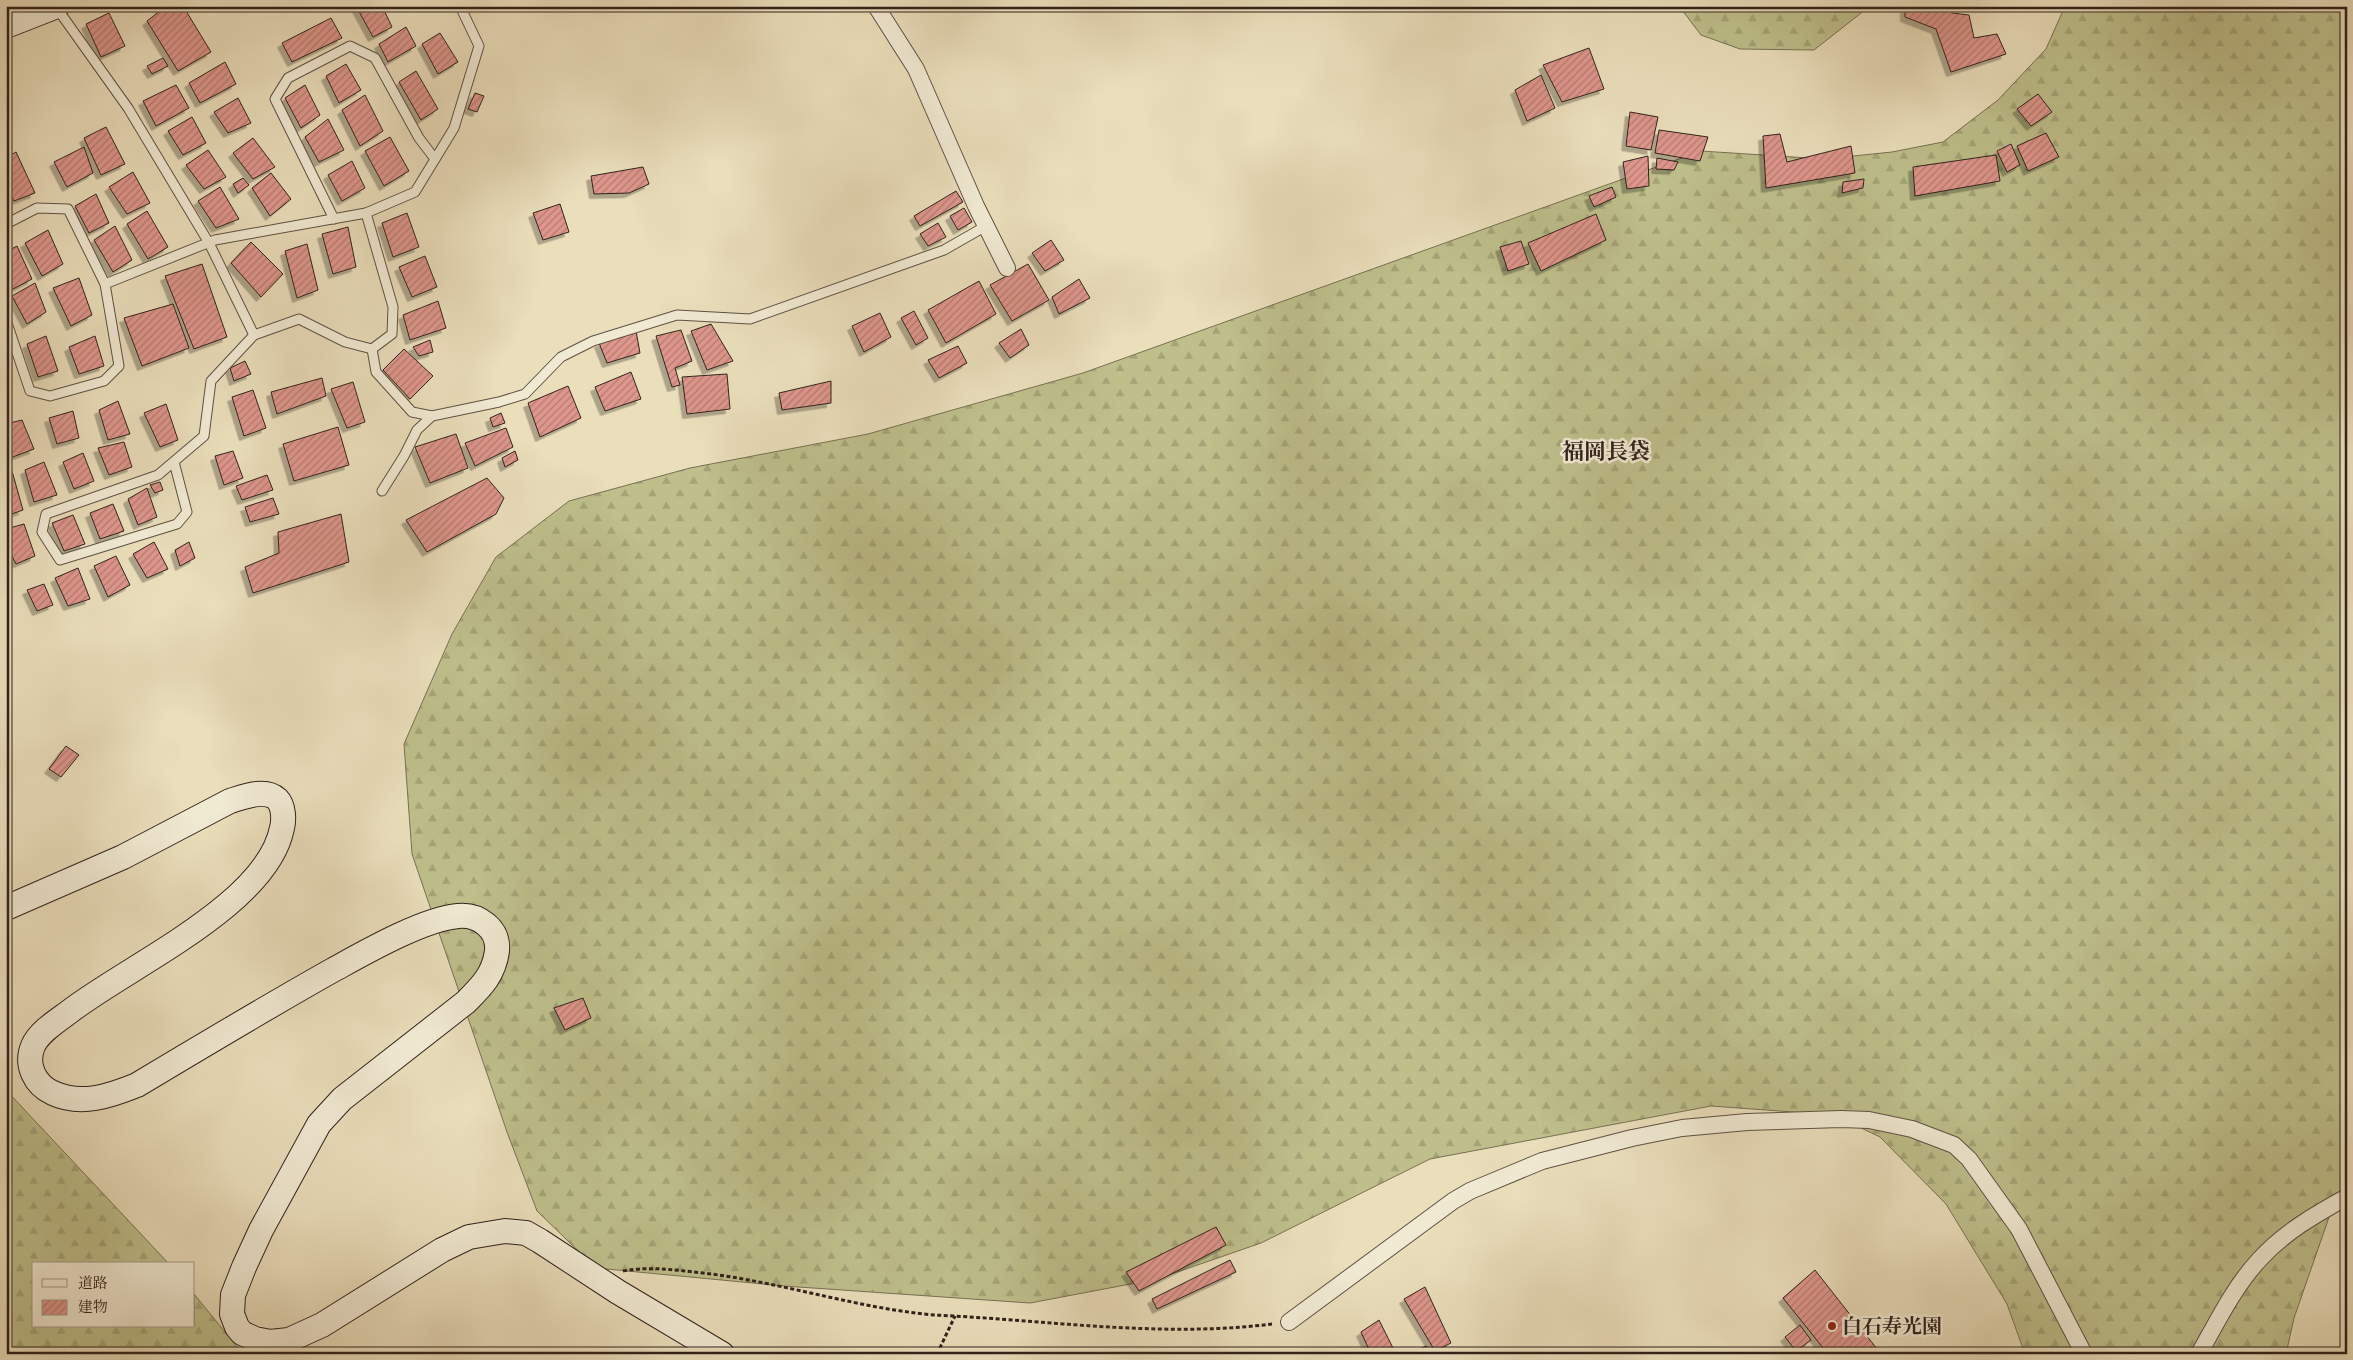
<svg xmlns="http://www.w3.org/2000/svg" width="2353" height="1360" font-family="Vollkorn,'Noto Serif JP',serif">
  <style>
    .forest { fill: url(#forest-firs); stroke: #787054 }
    .building { fill: url(#building-hatch); stroke: #31221c; filter: url(#shadow) }
    .lines { fill: none; stroke-linecap: round; stroke-linejoin: round }
    .lane-casing { stroke: #5f5144; stroke-width: 11 }
    .street-casing { stroke: #5f5144; stroke-width: 18 }
    .secondary-casing { stroke: #31221c; stroke-width: 26 }
    .path { stroke: #31221c; stroke-width: 3; stroke-dasharray: 4 2.5; stroke-linecap: butt }
    .lane { stroke: #f1ead3; stroke-width: 9 }
    .street { stroke: #f1ead3; stroke-width: 16 }
    .secondary { stroke: #f1ead3; stroke-width: 24 }
    .poi-dot { fill: #8f2418; stroke: #f1ead3; stroke-width: 2 }
    .labels { text-anchor: middle; stroke-width: 5; stroke-linejoin: round; paint-order: stroke }
    .poi-label { font-size: 20px; font-weight: bold; fill: #31221c; stroke: #f1ead3; text-anchor: start }
    .quarter-label { font-size: 22px; font-weight: bold; fill: #31221c; stroke: #f1ead3 }
  </style>
  <defs>
    <pattern id="forest-firs" width="22" height="20" patternUnits="userSpaceOnUse" patternTransform="scale(1.25)"><rect width="22" height="20" fill="#bebf8b"/><path d="M5 1l3.5 6h-7zM16 11l3.5 6h-7z" fill="#a4a477"/></pattern>
    <pattern id="building-hatch" width="6" height="6" patternUnits="userSpaceOnUse" patternTransform="scale(1.25)"><rect width="6" height="6" fill="#df968c"/><path d="M-1 1l2-2M0 6l6-6M5 7l2-2" fill="none" stroke="#b57a72"/></pattern>
    <filter id="shadow"><feDropShadow dx="-4.5" dy="4.5" stdDeviation="0" flood-color="#0004"/></filter>
  </defs>
  <rect width="100%" height="100%" fill="#eadebb"/>
  <filter id="stains"><feTurbulence type="fractalNoise" baseFrequency=".004" numOctaves="4"/><feColorMatrix values="0 0 0 0 .2 0 0 0 0 .09 0 0 0 0 .02 0 0 0 .5 -.17"/></filter>
  <radialGradient id="worn" r=".72"><stop offset=".6" stop-color="#630" stop-opacity="0"/><stop offset="1" stop-color="#630" stop-opacity=".3"/></radialGradient>
  <g class="forest">
    <polygon points="1679,6 1870,6 1814,50 1740,49 1701,35"/>
    <polygon points="2065,6 2347,6 2347,1192 2335,1200 2294,1318 2286,1354 2025,1354 2007,1304 1946,1204 1880,1137 1834,1115 1711,1106 1430,1159 1261,1243 1157,1279 1030,1303 784,1286 596,1268 537,1211 507,1132 412,854 404,744 452,634 496,557 569,501 690,468 868,434 1083,373 1701,151 1824,159 1892,152 1943,142 1998,100 2046,49"/>
    <polygon points="6,1090 169,1264 34,1264 34,1326 194,1326 194,1294 243,1354 6,1354"/>
  </g>
  <g class="building">
    <polygon points="166,6 183,6 211,52 178,71 147,21"/>
    <polygon points="356,6 382,6 392,27 373,37"/>
    <polygon points="1905,6 1952,6 1952,13 1969,15 1974,38 1997,34 2006,54 1951,72 1936,29 1905,17"/>
    <polygon points="109,13 125,46 101,57 86,24"/>
    <polygon points="331,18 342,38 292,62 282,43"/>
    <polygon points="406,27 416,46 388,62 379,44"/>
    <polygon points="440,33 458,62 438,74 422,44"/>
    <polygon points="1589,48 1604,89 1562,102 1543,65"/>
    <polygon points="163,58 168,66 152,74 147,66"/>
    <polygon points="225,62 236,84 200,103 189,83"/>
    <polygon points="346,64 361,90 339,103 326,76"/>
    <polygon points="416,71 438,109 421,120 399,82"/>
    <polygon points="1541,75 1555,108 1527,121 1515,90"/>
    <polygon points="176,85 189,108 156,126 143,101"/>
    <polygon points="305,85 320,115 301,128 285,98"/>
    <polygon points="475,93 484,96 477,112 468,109"/>
    <polygon points="2038,94 2052,112 2031,126 2017,109"/>
    <polygon points="365,95 383,131 360,146 342,110"/>
    <polygon points="238,98 251,123 228,133 214,112"/>
    <polygon points="1630,112 1658,117 1651,150 1626,146"/>
    <polygon points="192,117 206,143 183,155 168,131"/>
    <polygon points="328,119 344,150 319,162 305,137"/>
    <polygon points="106,127 125,164 101,175 84,138"/>
    <polygon points="1659,130 1708,137 1700,161 1655,153"/>
    <polygon points="2046,133 2059,157 2028,171 2017,146"/>
    <polygon points="1780,134 1787,162 1851,146 1855,173 1766,188 1763,136"/>
    <polygon points="390,137 409,171 384,186 365,151"/>
    <polygon points="253,138 275,167 253,179 233,153"/>
    <polygon points="2011,144 2020,165 2007,172 1997,151"/>
    <polygon points="84,147 93,173 67,187 54,162"/>
    <polygon points="208,150 226,177 204,189 186,165"/>
    <polygon points="16,152 35,193 14,201 6,186 6,158"/>
    <polygon points="1996,155 2000,181 1915,196 1913,167"/>
    <polygon points="1648,156 1649,186 1627,189 1623,162"/>
    <polygon points="1657,158 1678,162 1674,170 1656,169"/>
    <polygon points="352,161 365,188 342,201 328,175"/>
    <polygon points="643,167 649,184 629,193 594,194 591,176"/>
    <polygon points="133,172 150,203 127,214 109,187"/>
    <polygon points="271,173 291,199 270,216 252,188"/>
    <polygon points="243,178 249,185 238,193 233,184"/>
    <polygon points="1864,179 1863,188 1842,193 1843,182"/>
    <polygon points="220,187 239,219 216,228 198,201"/>
    <polygon points="1612,187 1616,197 1594,207 1589,196"/>
    <polygon points="956,191 963,202 920,226 914,216"/>
    <polygon points="96,194 109,223 89,233 75,206"/>
    <polygon points="560,204 569,232 543,240 533,213"/>
    <polygon points="964,208 972,222 958,230 950,216"/>
    <polygon points="147,211 168,247 148,259 127,224"/>
    <polygon points="407,213 419,247 393,257 382,223"/>
    <polygon points="1596,214 1606,240 1541,271 1528,243"/>
    <polygon points="938,223 946,237 928,246 920,234"/>
    <polygon points="115,226 132,260 113,272 94,240"/>
    <polygon points="348,227 356,267 333,274 322,234"/>
    <polygon points="48,230 63,264 42,276 25,243"/>
    <polygon points="1051,240 1064,260 1045,271 1032,253"/>
    <polygon points="1521,241 1529,264 1508,271 1500,247"/>
    <polygon points="251,242 283,274 261,297 231,263"/>
    <polygon points="307,244 318,290 297,298 285,251"/>
    <polygon points="17,246 32,279 11,290 6,279 6,252"/>
    <polygon points="425,256 437,287 412,297 399,267"/>
    <polygon points="202,264 227,337 194,349 165,276"/>
    <polygon points="1028,264 1049,300 1012,321 990,285"/>
    <polygon points="79,278 92,315 71,326 53,288"/>
    <polygon points="1079,279 1090,298 1059,314 1052,297"/>
    <polygon points="979,281 996,314 946,343 928,310"/>
    <polygon points="35,283 46,312 27,324 12,296"/>
    <polygon points="438,301 446,328 410,340 403,315"/>
    <polygon points="173,304 189,348 142,366 124,318"/>
    <polygon points="914,311 928,338 916,345 901,318"/>
    <polygon points="880,313 891,337 864,352 852,326"/>
    <polygon points="711,324 733,361 707,370 691,331"/>
    <polygon points="1021,329 1029,345 1010,358 999,343"/>
    <polygon points="681,330 692,361 675,368 680,385 672,387 656,336"/>
    <polygon points="636,331 640,353 607,363 599,343"/>
    <polygon points="46,336 58,371 38,377 27,344"/>
    <polygon points="95,336 104,366 79,374 69,347"/>
    <polygon points="430,340 433,352 419,356 413,347"/>
    <polygon points="958,346 967,363 939,378 928,360"/>
    <polygon points="404,349 433,376 410,399 383,370"/>
    <polygon points="245,361 251,374 234,381 230,368"/>
    <polygon points="631,372 641,399 605,411 595,387"/>
    <polygon points="727,374 730,409 687,414 682,377"/>
    <polygon points="322,378 326,396 277,414 271,392"/>
    <polygon points="831,381 831,403 782,410 779,393"/>
    <polygon points="353,382 365,422 347,428 331,389"/>
    <polygon points="568,386 581,418 540,437 528,403"/>
    <polygon points="253,390 266,428 244,436 232,397"/>
    <polygon points="118,401 130,434 108,440 99,410"/>
    <polygon points="166,404 178,440 160,447 144,413"/>
    <polygon points="73,411 79,438 57,444 49,418"/>
    <polygon points="501,413 505,423 493,427 490,418"/>
    <polygon points="22,420 34,449 10,458 6,444 6,424"/>
    <polygon points="338,427 349,465 294,481 283,444"/>
    <polygon points="506,428 513,447 475,466 465,443"/>
    <polygon points="456,434 468,468 430,483 415,447"/>
    <polygon points="124,442 132,467 109,475 98,448"/>
    <polygon points="233,451 243,478 224,485 215,456"/>
    <polygon points="515,451 518,460 505,467 502,458"/>
    <polygon points="83,453 94,481 74,489 63,462"/>
    <polygon points="44,462 57,495 34,502 25,470"/>
    <polygon points="12,471 23,510 6,516 6,473"/>
    <polygon points="267,475 273,490 242,500 236,486"/>
    <polygon points="487,478 504,498 496,514 427,552 406,520"/>
    <polygon points="160,482 163,490 155,493 150,485"/>
    <polygon points="147,488 157,517 138,525 128,499"/>
    <polygon points="273,498 279,514 250,522 245,507"/>
    <polygon points="113,504 124,531 100,539 90,513"/>
    <polygon points="341,514 349,562 253,593 245,567 279,553 278,532"/>
    <polygon points="73,515 85,544 64,551 52,523"/>
    <polygon points="24,524 35,556 16,564 6,545 6,529"/>
    <polygon points="154,542 168,569 147,578 133,554"/>
    <polygon points="189,542 195,558 180,566 175,550"/>
    <polygon points="116,556 130,585 108,597 94,566"/>
    <polygon points="78,568 90,599 68,606 55,578"/>
    <polygon points="44,584 53,605 37,611 27,590"/>
    <polygon points="66,746 79,755 61,777 49,769"/>
    <polygon points="583,998 591,1018 565,1030 554,1008"/>
    <polygon points="1216,1227 1226,1245 1139,1291 1126,1272"/>
    <polygon points="1230,1260 1236,1272 1157,1309 1152,1299"/>
    <polygon points="1815,1270 1881,1354 1828,1354 1783,1298"/>
    <polygon points="1425,1287 1451,1343 1435,1351 1404,1299"/>
    <polygon points="1379,1320 1396,1354 1371,1354 1361,1332"/>
    <polygon points="1800,1325 1811,1340 1796,1351 1785,1337"/>
    <polygon points="1426,1346 1430,1354 1410,1354"/>
  </g>
  <g class="lines">
    <defs>
      <g id="lane">
        <polyline points="56,7 128,108 209,243 254,335"/>
        <polyline points="334,219 275,99 288,78 350,46 375,58 419,138 435,159"/>
        <polyline points="6,224 37,208 68,209 105,284 119,366 104,381 50,396 30,391 6,320"/>
        <polyline points="105,284 215,240 366,213 415,192 454,128 479,46 460,6"/>
        <polyline points="372,349 376,372 412,412 432,416"/>
        <polyline points="174,462 187,512 177,524 60,560 42,532 46,514 158,475 204,436 211,381 254,335 299,319 345,342 372,349 392,334 393,307 366,213"/>
        <polyline points="382,491 404,456 417,430 432,416 499,402 525,394 561,357 593,341 677,315 750,319 944,250 986,226"/>
      </g>
      <g id="street">
        <polyline points="876,6 916,69 976,206 1007,268"/>
        <polyline points="1289,1322 1453,1201 1470,1191 1542,1161 1632,1138 1682,1128 1747,1122 1841,1119 1869,1120 1912,1129 1954,1145 1969,1159 2019,1229 2084,1354"/>
        <path d="M2199,1354C2217,1322 2234,1287 2259,1260C2283,1233 2316,1214 2347,1197"/>
      </g>
      <g id="secondary">
        <polyline points="6,26 57,6"/>
        <path d="M6,908L123,857L230,801C243,797 265,788 277,799C284,806 284,820 282,828C267,905 128,966 69,1012C57,1021 39,1032 33,1046C25,1065 35,1085 53,1093C81,1106 110,1096 137,1085C202,1046 267,1007 333,970C364,953 423,919 458,916C479,914 499,929 497,951C494,974 482,986 466,1002L342,1099L319,1124L261,1230L244,1267L233,1295L232,1314L237,1327L242,1333L255,1339L270,1342L289,1340L322,1325L442,1250L469,1237L505,1231L526,1233L540,1241L618,1292L722,1354"/>
      </g>
    </defs>
    <use href="#lane" class="lane-casing"/>
    <use href="#street" class="street-casing"/>
    <use href="#secondary" class="secondary-casing"/>
    <g class="path">
      <path d="M623,1271C653,1266 673,1270 703,1273C781,1282 856,1308 934,1315C1046,1320 1160,1338 1272,1324"/>
      <polyline points="937,1354 955,1316"/>
    </g>
    <use href="#lane" class="lane"/>
    <use href="#street" class="street"/>
    <use href="#secondary" class="secondary"/>
  </g>
  <circle class="poi-dot" cx="1832" cy="1326" r="5"/>
  <g class="labels">
    <g class="poi-label">
      <text x="1842" y="1333">白石寿光園</text>
    </g>
    <g class="quarter-label">
      <text x="1606" y="459">福岡長袋</text>
    </g>
  </g>
  <rect width="2353" height="1360" fill="none" stroke="#eadebb" stroke-width="25"/>
  <rect x="8" y="8" width="2338" height="1345" fill="none" stroke="#31221c" stroke-width="2.5"/>
  <rect x="12" y="12" width="2328" height="1335" fill="none" stroke="#31221c"/>
  <rect x="32" y="1262" width="162" height="65" fill="#f1ead3" stroke="#a49a8a"/>
  <rect x="42" y="1279" width="25" height="8" fill="#f1ead3" stroke="#a49a8a"/>
  <text x="78" y="1288" font-size="15" fill="#31221c">道路</text>
  <rect x="42" y="1300" width="25" height="15" fill="url(#building-hatch)" stroke="#a49a8a"/>
  <text x="78" y="1312" font-size="15" fill="#31221c">建物</text>
  <rect width="100%" height="100%" filter="url(#stains)"/>
  <rect width="100%" height="100%" fill="url(#worn)"/>
</svg>
